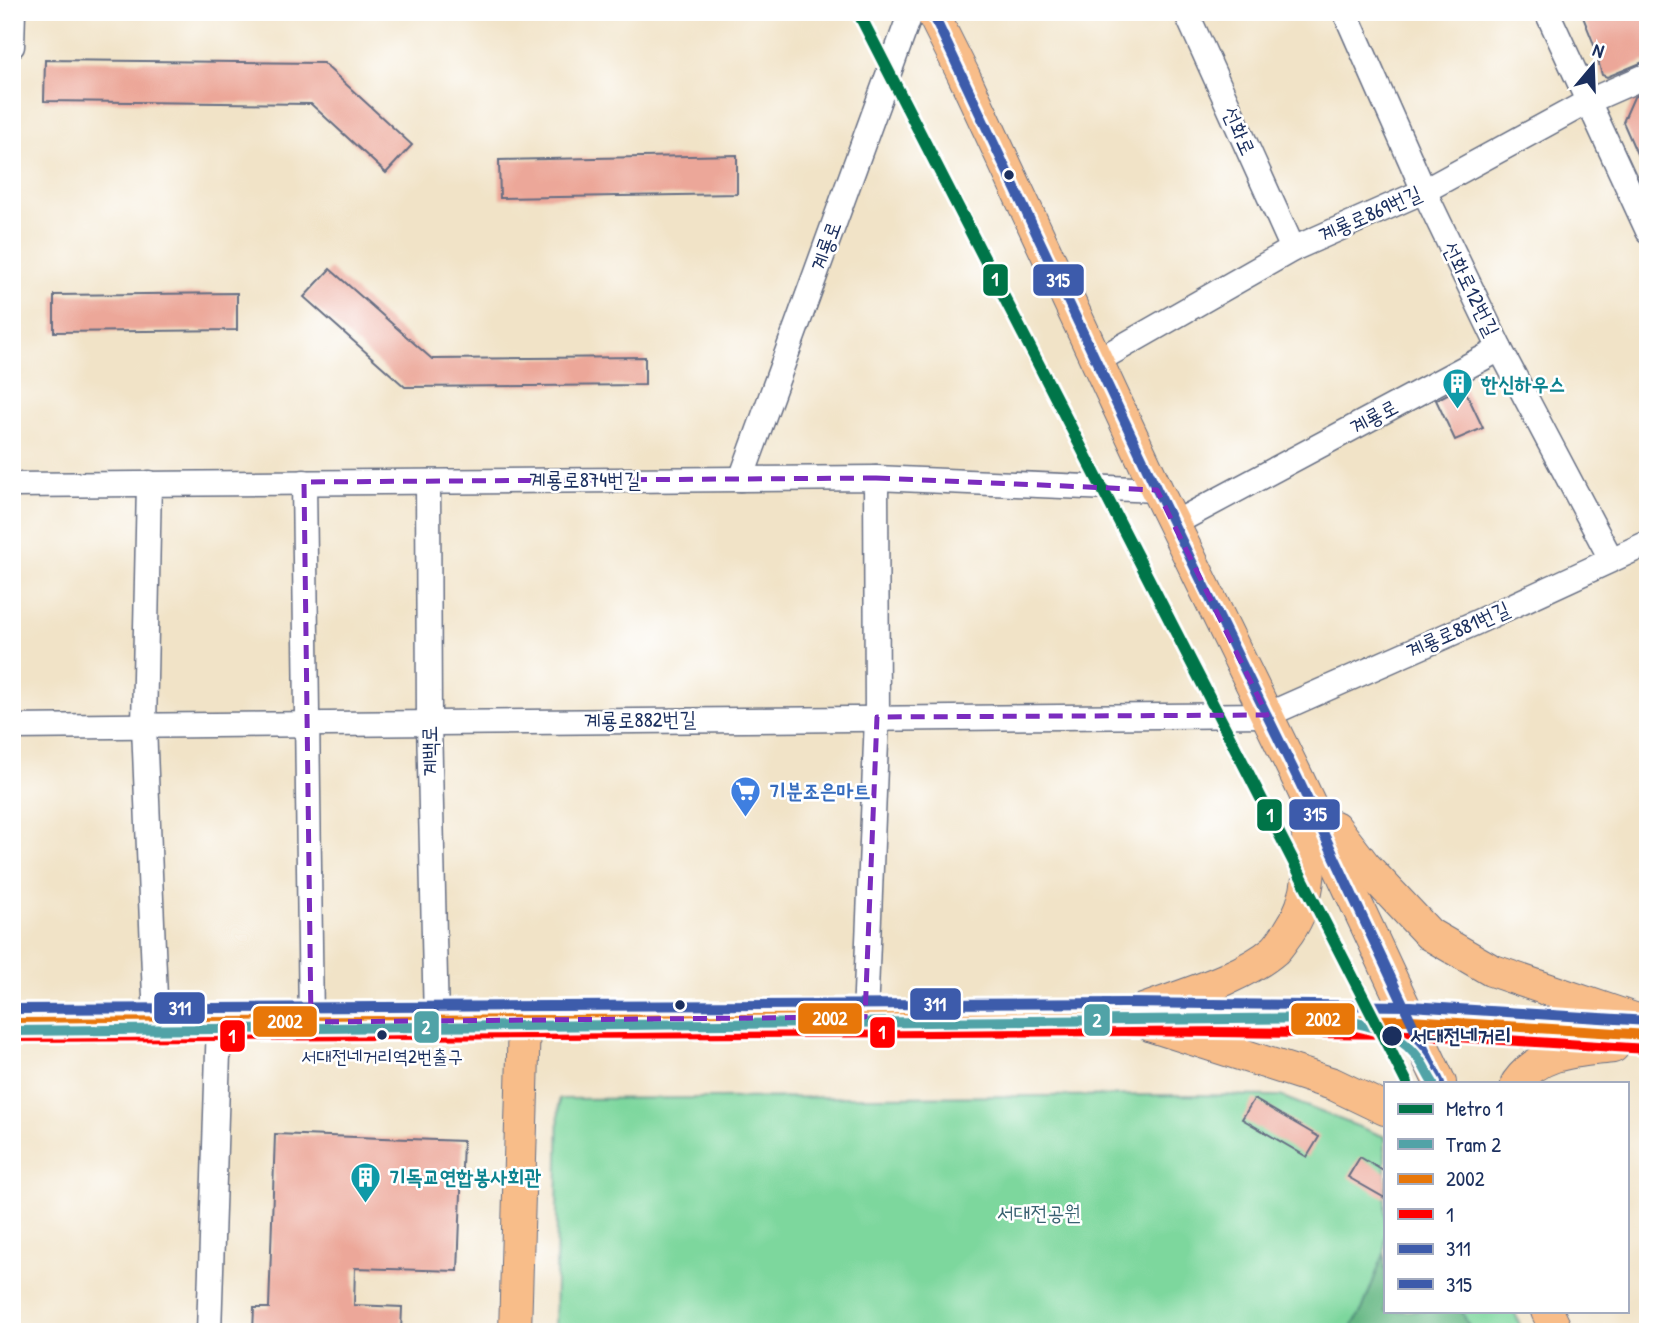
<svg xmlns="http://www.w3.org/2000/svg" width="1660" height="1344" font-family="'Patrick Hand','Poor Story',sans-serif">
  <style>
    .green { fill: #7dd79d; stroke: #4c837e; stroke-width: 2 }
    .forest { fill: #66b884; stroke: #407471; stroke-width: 2 }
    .building { fill: #eca799 }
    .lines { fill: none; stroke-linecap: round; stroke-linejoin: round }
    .minor-casing { stroke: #666e83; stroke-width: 27 }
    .major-casing { stroke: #666e83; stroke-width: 34 }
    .minor { stroke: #fff; stroke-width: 24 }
    .major { stroke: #f8bd89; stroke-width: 32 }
    .bus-1-casing { stroke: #fff; stroke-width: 16 }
    .bus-2-casing { stroke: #fff; stroke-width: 16 }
    .bus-3-casing { stroke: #fff; stroke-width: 16 }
    .bus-4-casing { stroke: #fff; stroke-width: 16 }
    .bus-1 { stroke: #e87709; stroke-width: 10 }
    .bus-2 { stroke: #f00; stroke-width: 10 }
    .bus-3 { stroke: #3d5bab; stroke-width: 10 }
    .bus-4 { stroke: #3d5bab; stroke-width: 10 }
    .tram-1-casing { stroke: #fff; stroke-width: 16 }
    .tram-1 { stroke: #51a3a7; stroke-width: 10 }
    .metro-1-casing { stroke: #fff; stroke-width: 18 }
    .metro-1 { stroke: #007448; stroke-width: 12 }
    .marked { fill: none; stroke: #7b2cbf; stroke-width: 5; stroke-dasharray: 14 9; stroke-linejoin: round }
    .bus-dot { fill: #1b2f5e; stroke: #fff; stroke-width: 2.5 }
    .labels { text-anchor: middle; stroke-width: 5; stroke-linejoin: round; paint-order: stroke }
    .bus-label { font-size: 19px; fill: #1b2f5e; stroke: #fff }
    .street-label { font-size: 21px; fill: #1b2f5e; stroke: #fff }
    .culture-label { font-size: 21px; font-weight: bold; fill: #0d838f; stroke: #fff; text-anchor: start }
    .shop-label { font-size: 21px; font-weight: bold; fill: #366cbe; stroke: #fff; text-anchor: start }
    .stop-label { font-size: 21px; font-weight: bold; fill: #1b2f5e; stroke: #fff; text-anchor: start }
    .park-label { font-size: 21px; fill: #386171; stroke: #fff }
    .line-badge { stroke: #fff; stroke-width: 2.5 }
    .badge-label { font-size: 19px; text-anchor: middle; font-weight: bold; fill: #fff }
  </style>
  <rect width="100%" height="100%" fill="#fff"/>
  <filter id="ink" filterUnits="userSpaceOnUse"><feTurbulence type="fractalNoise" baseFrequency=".0143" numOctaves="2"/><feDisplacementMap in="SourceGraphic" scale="14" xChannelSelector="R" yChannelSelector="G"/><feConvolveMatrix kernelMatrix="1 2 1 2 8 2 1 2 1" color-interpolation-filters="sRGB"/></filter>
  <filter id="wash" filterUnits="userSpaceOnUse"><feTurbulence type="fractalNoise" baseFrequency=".00686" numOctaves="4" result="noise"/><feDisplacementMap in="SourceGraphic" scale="28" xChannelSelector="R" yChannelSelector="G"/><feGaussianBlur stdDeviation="1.57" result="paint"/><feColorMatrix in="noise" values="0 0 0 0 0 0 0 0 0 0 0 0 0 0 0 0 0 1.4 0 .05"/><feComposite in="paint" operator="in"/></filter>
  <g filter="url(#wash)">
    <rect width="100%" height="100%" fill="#f1e3c7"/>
    <polygon class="green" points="1187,1095 1280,1096 1385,1137 1385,1311 1514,1311 1523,1332 555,1332 559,1099"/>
    <polygon class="forest" points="1385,1251 1385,1311 1462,1311 1471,1332 1349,1332 1362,1310"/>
    <g id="blocks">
      <g class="building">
        <polygon points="1581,12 1648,12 1648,60 1607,77 1602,75 1593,42"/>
        <polygon points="45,60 323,63 412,145 386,173 311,104 44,101"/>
        <polygon points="1648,91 1648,179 1623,122 1634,97"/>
        <polygon points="737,155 737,194 500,198 499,160"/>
        <polygon points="330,269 432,359 645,357 645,385 405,387 304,297"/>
        <polygon points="237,293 237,330 54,332 54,295"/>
        <polygon points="1463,386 1483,428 1455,440 1436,400"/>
        <polygon points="1254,1099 1319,1137 1307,1157 1242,1119"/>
        <polygon points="275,1134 463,1141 458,1271 355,1268 354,1305 402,1307 401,1332 253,1332 254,1308 269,1308"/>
        <polygon points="1360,1157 1385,1172 1385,1198 1348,1177"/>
      </g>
    </g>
  </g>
  <g filter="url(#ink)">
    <use href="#blocks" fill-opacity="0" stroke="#666e83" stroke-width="2"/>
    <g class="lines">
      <defs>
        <g id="minor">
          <polyline points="1186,12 1293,249"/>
          <polyline points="1345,12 1424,191 1500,349 1611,559"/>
          <polyline points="1547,12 1648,231"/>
          <polyline points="12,46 13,12"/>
          <polyline points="1097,361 1293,249 1424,191 1589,101 1648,75"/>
          <polyline points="741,479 911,12"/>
          <polyline points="304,482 311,1022"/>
          <polyline points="428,482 429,722 436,1021"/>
          <polyline points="149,483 144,726 156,1022"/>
          <polyline points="12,485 876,478 1157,490"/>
          <polyline points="1173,524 1500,349"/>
          <polyline points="12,727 1267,715 1475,623 1648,543"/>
          <polyline points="865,1017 877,717 876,478"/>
          <polyline points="209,1332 219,1022"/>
        </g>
        <g id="major">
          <polyline points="932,12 963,74 1157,490 1299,781 1440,1083"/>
          <polyline points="1335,827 1365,866 1429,934 1491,970 1646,1023"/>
          <path d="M1143,1010C1183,995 1243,978 1275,950C1280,945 1284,938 1288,933C1313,897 1312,855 1305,814"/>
          <polyline points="12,1023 1124,1017 1410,1020 1648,1035"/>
          <polyline points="1152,1026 1333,1084 1385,1109"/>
          <path d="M1517,1083C1539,1051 1578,1051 1613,1047"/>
          <polyline points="1547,1311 1557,1332"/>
          <polyline points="515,1332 524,1021"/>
        </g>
      </defs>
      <use href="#minor" class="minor-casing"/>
      <use href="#major" class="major-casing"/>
      <use href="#minor" class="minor"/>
      <use href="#major" class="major"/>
      <defs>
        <polyline id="bus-1" points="12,1023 1124,1017 1410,1020 1648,1035"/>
        <polyline id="bus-2" points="12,1037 1124,1031 1409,1034 1647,1049"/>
        <polyline id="bus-3" points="12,1009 1124,1003 1410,1006 1648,1021"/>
        <polyline id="bus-4" points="932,12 1157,490 1299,781 1440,1083"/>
      </defs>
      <use href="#bus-1" class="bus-1-casing"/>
      <use href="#bus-2" class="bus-2-casing"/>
      <use href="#bus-3" class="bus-3-casing"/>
      <use href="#bus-4" class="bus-4-casing"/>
      <use href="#bus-1" class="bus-1"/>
      <use href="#bus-2" class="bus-2"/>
      <use href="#bus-3" class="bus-3"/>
      <use href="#bus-4" class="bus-4"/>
      <defs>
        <path id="tram-1" d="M12,1031L1327,1018C1359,1022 1395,1029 1416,1055C1423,1063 1427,1074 1433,1083"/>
      </defs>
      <use href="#tram-1" class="tram-1-casing"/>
      <use href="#tram-1" class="tram-1"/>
      <defs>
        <polyline id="metro-1" points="858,12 1407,1083"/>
      </defs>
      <use href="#metro-1" class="metro-1-casing"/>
      <use href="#metro-1" class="metro-1"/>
    </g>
  </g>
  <path class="marked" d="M876,478L1157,490L1267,715L877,717L865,1017L311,1022L304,482Z"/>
  <defs>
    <symbol id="building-pin" viewBox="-11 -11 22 30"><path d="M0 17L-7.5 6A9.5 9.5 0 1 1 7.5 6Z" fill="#0f9aa8" stroke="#fff"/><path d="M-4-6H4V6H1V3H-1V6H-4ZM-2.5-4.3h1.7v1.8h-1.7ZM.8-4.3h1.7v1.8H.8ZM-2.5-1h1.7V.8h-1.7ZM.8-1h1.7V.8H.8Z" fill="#fff"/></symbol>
    <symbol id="supermarket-pin" viewBox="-11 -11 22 30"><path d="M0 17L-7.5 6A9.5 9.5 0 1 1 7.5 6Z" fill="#3f7fe0" stroke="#fff"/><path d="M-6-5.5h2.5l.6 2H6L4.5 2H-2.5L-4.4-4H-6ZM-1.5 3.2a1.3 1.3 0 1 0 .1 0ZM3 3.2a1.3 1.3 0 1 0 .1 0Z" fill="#fff"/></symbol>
  </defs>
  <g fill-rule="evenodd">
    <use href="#building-pin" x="1440" y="366" width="35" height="47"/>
    <use href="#supermarket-pin" x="728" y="774" width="35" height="47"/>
    <use href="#building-pin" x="348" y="1160" width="35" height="47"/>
  </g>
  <g class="bus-dot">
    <circle cx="1009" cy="175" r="6"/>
    <circle cx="680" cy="1005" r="6"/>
    <circle cx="382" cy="1035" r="6"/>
    <circle cx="1392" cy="1036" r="11"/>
  </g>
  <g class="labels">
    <g class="bus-label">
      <text x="382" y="1063">서대전네거리역2번출구</text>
    </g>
    <g class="street-label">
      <text transform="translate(1239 131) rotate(66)" y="7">선화로</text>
      <text transform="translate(1370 214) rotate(-24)" y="7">계룡로869번길</text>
      <text transform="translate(826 246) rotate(-70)" y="7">계룡로</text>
      <text transform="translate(1471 289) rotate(64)" y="7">선화로12번길</text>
      <text transform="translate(1374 417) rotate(-28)" y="7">계룡로</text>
      <text x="585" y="487">계룡로874번길</text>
      <text transform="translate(1458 630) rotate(-24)" y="7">계룡로881번길</text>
      <text transform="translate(640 720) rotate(-1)" y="7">계룡로882번길</text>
      <text transform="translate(430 751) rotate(-91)" y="7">계백로</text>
    </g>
    <g class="culture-label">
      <text x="1481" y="391">한신하우스</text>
      <text x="389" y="1184">기독교연합봉사회관</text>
    </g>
    <g class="shop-label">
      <text x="769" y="798">기분조은마트</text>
    </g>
    <g class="stop-label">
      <text x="1410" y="1043">서대전네거리</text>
    </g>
    <g class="park-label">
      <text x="1039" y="1220">서대전공원</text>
    </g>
  </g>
  <g class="line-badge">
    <rect x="982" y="263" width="27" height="34" rx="7" fill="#007448"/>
    <rect x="1032" y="263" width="53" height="34" rx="7" fill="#3d5bab"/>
    <rect x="1288" y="798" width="53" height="33" rx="7" fill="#3d5bab"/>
    <rect x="1256" y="798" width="27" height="34" rx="7" fill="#007448"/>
    <rect x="909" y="987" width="53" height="34" rx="7" fill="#3d5bab"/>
    <rect x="153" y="991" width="53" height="34" rx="7" fill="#3d5bab"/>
    <rect x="797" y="1002" width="66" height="33" rx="7" fill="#e87709"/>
    <rect x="1290" y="1002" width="66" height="34" rx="7" fill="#e87709"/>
    <rect x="1083" y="1003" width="28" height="34" rx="7" fill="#51a3a7"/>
    <rect x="252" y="1005" width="66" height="33" rx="7" fill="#e87709"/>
    <rect x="413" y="1010" width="27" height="34" rx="7" fill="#51a3a7"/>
    <rect x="869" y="1016" width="27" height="33" rx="7" fill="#f00"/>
    <rect x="219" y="1019" width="27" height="34" rx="7" fill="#f00"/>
  </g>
  <g class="badge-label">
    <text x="995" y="286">1</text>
    <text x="1058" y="287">315</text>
    <text x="1315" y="821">315</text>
    <text x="1270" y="822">1</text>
    <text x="935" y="1011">311</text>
    <text x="180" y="1015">311</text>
    <text x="830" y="1025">2002</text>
    <text x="1323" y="1026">2002</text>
    <text x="1097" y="1027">2</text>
    <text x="285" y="1028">2002</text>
    <text x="426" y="1034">2</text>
    <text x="882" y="1039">1</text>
    <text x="232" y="1043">1</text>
  </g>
  <rect width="1660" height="1344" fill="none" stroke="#fff" stroke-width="42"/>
  <rect x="1384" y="1082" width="245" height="231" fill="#ffffff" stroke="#a4acbf" stroke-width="2"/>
  <rect x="1398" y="1104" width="35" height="10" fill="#007448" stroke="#a4acbf" stroke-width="2"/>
  <text x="1446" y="1116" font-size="21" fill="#1b2f5e">Metro 1</text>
  <rect x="1398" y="1139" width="35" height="10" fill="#51a3a7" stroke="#a4acbf" stroke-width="2"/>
  <text x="1446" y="1152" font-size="21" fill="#1b2f5e">Tram 2</text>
  <rect x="1398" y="1174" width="35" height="10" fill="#e87709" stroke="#a4acbf" stroke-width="2"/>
  <text x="1446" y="1186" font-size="21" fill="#1b2f5e">2002</text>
  <rect x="1398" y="1209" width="35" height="10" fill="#ff0000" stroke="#a4acbf" stroke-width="2"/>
  <text x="1446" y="1222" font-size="21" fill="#1b2f5e">1</text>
  <rect x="1398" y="1244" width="35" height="10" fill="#3d5bab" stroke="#a4acbf" stroke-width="2"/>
  <text x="1446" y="1256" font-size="21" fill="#1b2f5e">311</text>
  <rect x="1398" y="1279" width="35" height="10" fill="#3d5bab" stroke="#a4acbf" stroke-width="2"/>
  <text x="1446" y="1292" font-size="21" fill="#1b2f5e">315</text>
  <g transform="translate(1593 66) rotate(19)" stroke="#ffffff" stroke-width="5" paint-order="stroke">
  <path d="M0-5L12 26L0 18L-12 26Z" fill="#1b2f5e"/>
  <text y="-10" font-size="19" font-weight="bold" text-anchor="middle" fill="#1b2f5e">N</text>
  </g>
</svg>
